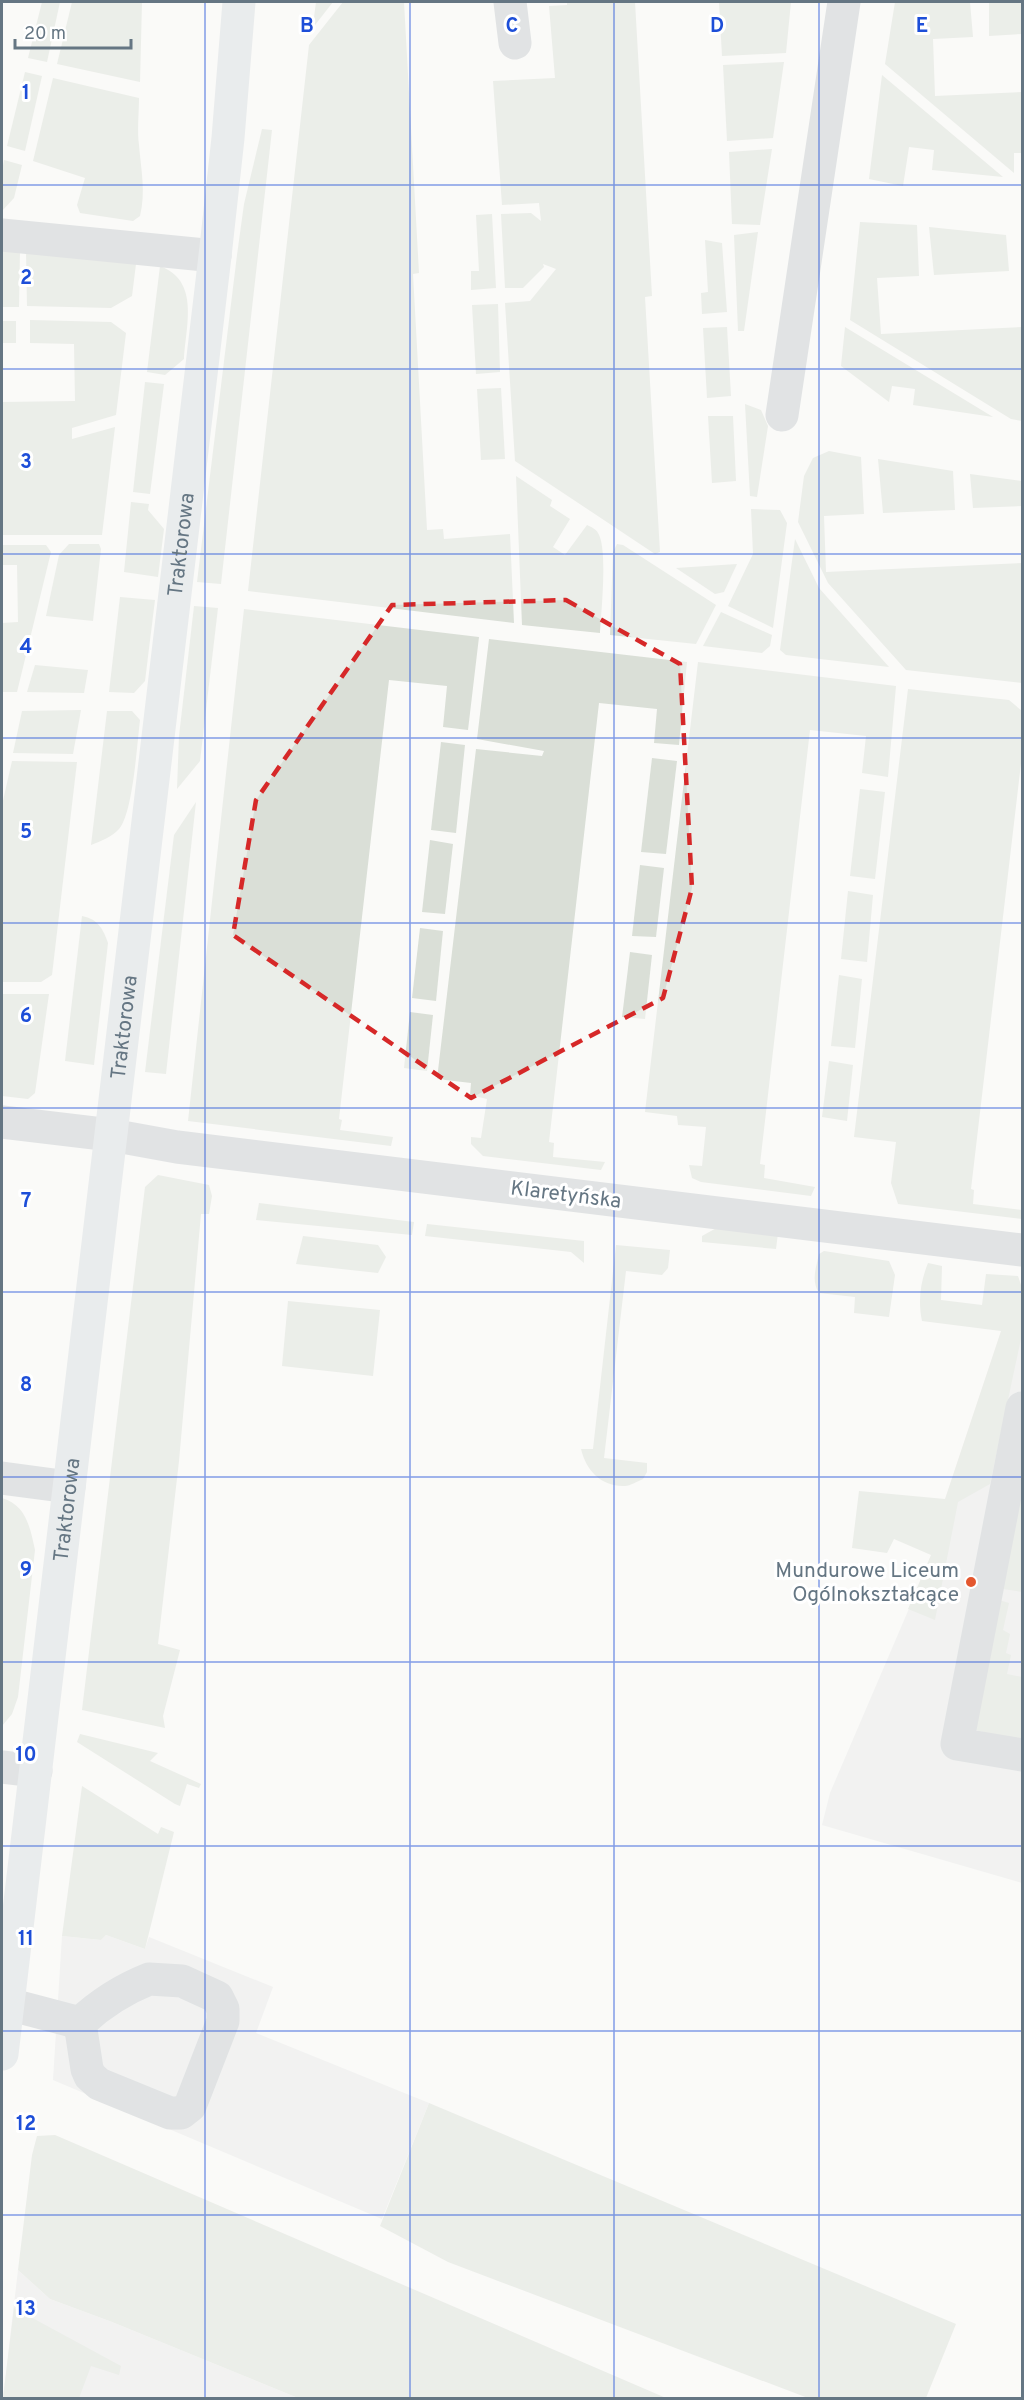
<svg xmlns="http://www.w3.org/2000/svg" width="1024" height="2400" font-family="Overpass,sans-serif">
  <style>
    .built { fill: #e8e9e9 }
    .green { fill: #dadfd7 }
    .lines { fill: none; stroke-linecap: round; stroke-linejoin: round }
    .minor { stroke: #c3c8cc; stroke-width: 33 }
    .major { stroke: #d6dbdf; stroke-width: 33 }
    .marked { fill: none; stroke: #d62828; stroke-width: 4.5; stroke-dasharray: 12 8; stroke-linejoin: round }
    .grid { fill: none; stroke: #1d4ed8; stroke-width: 1.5; stroke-opacity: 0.55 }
    .poi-dot { fill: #e4572e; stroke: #fff; stroke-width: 2 }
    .labels { text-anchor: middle; stroke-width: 6; stroke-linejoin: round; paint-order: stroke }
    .street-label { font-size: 21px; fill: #657683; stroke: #fff }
    .poi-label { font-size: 21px; fill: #657683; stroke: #fff; text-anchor: end }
    .grid-label { font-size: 20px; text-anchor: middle; font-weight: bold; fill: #1d4ed8; stroke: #fff; stroke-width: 6; stroke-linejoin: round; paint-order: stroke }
  </style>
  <rect width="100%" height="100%" fill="#fafaf8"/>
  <g class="built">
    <polygon points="1022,1316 1022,1883 822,1825 830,1793 932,1555"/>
    <polygon points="106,1935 145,1949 149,1937 273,1987 256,2033 429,2103 382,2219 53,2080 62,1936 101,1940"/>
    <polygon points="18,2270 50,2299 112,2322 298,2398 3,2398"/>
  </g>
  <g class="green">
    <polygon points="42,2 60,2 47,62 28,58"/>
    <polygon points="72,2 142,2 140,82 57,64"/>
    <polygon points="316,2 333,2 315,25 313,25"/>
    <polygon points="343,2 404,2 419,273 413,274 427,530 443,529 444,539 510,534 514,623 248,591 309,45"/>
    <polygon points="567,2 635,2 652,296 645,297 660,552 655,554 515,461 505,303 530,301 556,269 543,264 544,267 523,288 505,288 501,214 531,213 541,221 539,203 502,205 493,81 555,78 549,6 567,5"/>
    <polygon points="719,2 791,2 786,53 722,56"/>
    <polygon points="895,2 970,2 973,37 933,39 935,96 1022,92 1022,153 1014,153 1014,173 885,64"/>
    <polygon points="989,2 1022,2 1022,34 989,36"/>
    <polygon points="784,62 773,138 727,141 723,65"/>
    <polygon points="25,72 42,76 25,151 7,146"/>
    <polygon points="882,75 1003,177 932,170 934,150 909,147 903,186 869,179"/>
    <path d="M53,78L139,98C139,113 137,130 139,145C141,170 146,192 140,216L133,221L80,213L77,205L85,178L33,161Z"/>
    <polygon points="262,129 272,130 221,584 197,582 237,255 244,204"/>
    <polygon points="772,149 760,225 732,224 729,152"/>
    <polygon points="4,160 22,165 14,198 2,211 2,171"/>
    <polygon points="492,214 496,288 471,290 471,271 479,271 476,215"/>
    <polygon points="860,222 917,225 919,276 877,278 881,334 1022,327 1022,421 1011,419 850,320"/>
    <polygon points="929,227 1006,235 1009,271 934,275"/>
    <polygon points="758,232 744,331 738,331 734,235"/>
    <polygon points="705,240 722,243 727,312 702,314 701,293 708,292"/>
    <polygon points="2,247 20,250 19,307 2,307"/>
    <polygon points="26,251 136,264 132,296 111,308 27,306"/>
    <path d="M160,266C200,281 186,325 184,359L165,375L147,372Z"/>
    <polygon points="498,304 500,372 476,374 472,305"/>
    <polygon points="30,320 111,322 126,333 116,415 72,428 72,439 115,427 102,535 2,535 2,402 75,401 74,344 30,343"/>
    <rect x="2" y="321" width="14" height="22"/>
    <polygon points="727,327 731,396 707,398 703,328"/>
    <polygon points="845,327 993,417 913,405 915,389 892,386 889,402 841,366"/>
    <polygon points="145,382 164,384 150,494 133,492"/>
    <polygon points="501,388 505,459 481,460 477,389"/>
    <polygon points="745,404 761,410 768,426 757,497 750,496"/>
    <polygon points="708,416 733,416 736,481 712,483"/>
    <polygon points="829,451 861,457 864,514 824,516 826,572 1022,563 1022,683 906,670 828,583 798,522 804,476 813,458"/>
    <polygon points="878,459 953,471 955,510 883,513"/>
    <polygon points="970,474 1022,481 1022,506 973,508"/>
    <path d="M516,476L552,500L550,506L570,519L553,547L565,555L587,525C591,527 596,529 598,533C608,548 601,613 600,633L522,625Z"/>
    <polygon points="131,502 149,504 148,510 164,529 158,577 124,572"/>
    <polygon points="751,509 780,510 787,523 773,628 728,606 753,554"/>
    <polygon points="795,539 819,588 889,667 786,655 780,650"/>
    <polygon points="69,544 99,544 101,549 93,621 46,616 59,555"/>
    <polygon points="617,544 623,545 716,605 696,644 610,635 613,552"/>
    <polygon points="2,545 46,545 51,552 17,692 2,692 2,623 18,622 17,565 2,565"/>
    <polygon points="737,564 724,592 715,594 676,568"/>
    <polygon points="120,597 155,600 145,681 134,693 109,692"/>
    <polygon points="194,606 218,608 200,761 177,789 179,736"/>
    <polygon points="244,609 479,637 468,730 443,727 447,686 389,680 339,1119 342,1120 340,1130 393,1137 391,1146 188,1121"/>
    <polygon points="721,612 772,635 770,646 762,653 703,646"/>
    <polygon points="489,639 687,662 679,745 654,743 657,709 599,703 549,1142 554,1143 553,1157 605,1162 601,1170 483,1156 471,1144 471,1137 481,1138 487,1099 470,1095 471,1083 437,1079 476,749 542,756 544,751 477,739"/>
    <polygon points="698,662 896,686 888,777 862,773 866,736 810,730 760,1164 765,1165 764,1178 815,1187 811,1196 701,1182 692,1178 689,1165 702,1166 706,1127 678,1125 677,1116 645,1112"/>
    <polygon points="35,665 88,670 84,693 27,692"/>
    <polygon points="908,689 1009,700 1022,711 1022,755 971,1189 974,1190 973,1204 1022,1210 1022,1219 898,1204 891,1183 896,1142 854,1137"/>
    <polygon points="81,710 73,754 13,753 22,711"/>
    <path d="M107,711H132L140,720C137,744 133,813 119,829C112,837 101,841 91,845Z"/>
    <polygon points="441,742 465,745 456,833 431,830"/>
    <polygon points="652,758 677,761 666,854 641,852"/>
    <polygon points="12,761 77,762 52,975 41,982 2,982 2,805"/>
    <polygon points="860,789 885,792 875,879 850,876"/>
    <polygon points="196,802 166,1074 145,1072 174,835"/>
    <polygon points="430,840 453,844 445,914 422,912"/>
    <polygon points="640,865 664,868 656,937 632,936"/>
    <polygon points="848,891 873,895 867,962 841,959"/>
    <path d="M82,916C98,919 103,929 108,943L94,1065L65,1061Z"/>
    <polygon points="420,928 443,931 436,1001 412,998"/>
    <polygon points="630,952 652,955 645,1019 622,1017"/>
    <polygon points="839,975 862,979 855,1048 831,1046"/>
    <polygon points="2,994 49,994 35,1093 28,1099 2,1096"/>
    <polygon points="410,1012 433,1015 427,1071 404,1068"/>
    <polygon points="829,1061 853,1065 847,1121 822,1117"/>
    <polygon points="158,1175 209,1185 212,1196 209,1214 201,1214 179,1461 158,1644 180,1650 163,1716 165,1728 82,1710 145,1187"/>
    <polygon points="259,1203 414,1222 412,1235 256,1220"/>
    <polygon points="427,1224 584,1241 584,1263 571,1252 425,1236"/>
    <polygon points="720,1226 778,1233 776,1249 702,1242 702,1236"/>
    <polygon points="303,1236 378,1245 386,1257 378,1273 296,1264"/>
    <path d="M616,1245L670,1250L668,1268L662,1275L626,1271L604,1458L647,1463V1472L643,1479C638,1481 630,1486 625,1486C601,1487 586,1470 581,1449H593Z"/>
    <path d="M824,1251L889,1261L895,1275L889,1317L854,1313L855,1297L819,1293C811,1281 816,1268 819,1254Z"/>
    <path d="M928,1263L942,1266L941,1300L982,1305L986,1274L1018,1276L1022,1288V1334L990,1484L958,1502L935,1620L908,1609L931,1555L894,1539L887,1553L852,1548L859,1491L945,1499L1001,1331L922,1321C918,1301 920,1283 928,1263Z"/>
    <polygon points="288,1301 380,1310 373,1376 282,1366"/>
    <polygon points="1022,1471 1022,1592 1003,1589"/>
    <path d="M2,1498C26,1505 30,1527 35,1550L18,1697L12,1714L2,1726Z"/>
    <polygon points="999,1600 1009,1603 1003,1630 1010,1634 1006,1653 1011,1655 1007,1674 1022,1677 1022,1739 1019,1742 969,1728"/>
    <polygon points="80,1734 158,1753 150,1761 201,1784 199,1788 187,1784 180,1806 175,1804 77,1742"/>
    <polygon points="82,1786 158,1834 161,1827 174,1832 145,1949 106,1935 101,1940 62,1936"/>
    <polygon points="429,2103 956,2324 926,2398 808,2398 448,2262 380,2226"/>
    <polygon points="55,2135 666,2398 298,2398 112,2322 50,2299 18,2270 32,2155 37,2136"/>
    <polygon points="14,2308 121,2366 119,2375 91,2366 79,2398 3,2398"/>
  </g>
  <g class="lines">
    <g class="minor">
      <polyline points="510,2 515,43"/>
      <polyline points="2,235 215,256"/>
      <polyline points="782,415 844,2"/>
      <polyline points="2,1122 111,1135 177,1147 1022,1250"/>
      <polyline points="1022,1408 957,1744 1022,1755"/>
      <polyline points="2,1478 69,1487"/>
      <polyline points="2,1767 36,1771"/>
      <path d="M149,1979L182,1981L217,1997L223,2009V2021L190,2106L181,2113H170L99,2084L90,2076L87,2069L80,2023C99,2005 124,1989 149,1979Z"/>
      <polyline points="8,2004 80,2023"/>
    </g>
    <path class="major" id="s1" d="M2,2054L215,256L228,138L239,2"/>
  </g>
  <path d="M0 0H1024V2400H0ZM566,600L680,664L692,888L663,998L471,1098L233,935L256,800L392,605Z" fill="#fafaf8" fill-opacity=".55" fill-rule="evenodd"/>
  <path class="marked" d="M566,600L680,664L692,888L663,998L471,1098L233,935L256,800L392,605Z"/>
  <path class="grid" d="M205,2V2398M410,2V2398M614,2V2398M819,2V2398M2,185H1022M2,369H1022M2,554H1022M2,738H1022M2,923H1022M2,1108H1022M2,1292H1022M2,1477H1022M2,1662H1022M2,1846H1022M2,2031H1022M2,2215H1022"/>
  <circle class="poi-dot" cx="971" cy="1582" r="6"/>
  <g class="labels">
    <g class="street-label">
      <text dy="7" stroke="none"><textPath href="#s1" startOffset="1520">Traktorowa</textPath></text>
      <text dy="7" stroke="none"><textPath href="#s1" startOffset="1034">Traktorowa</textPath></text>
      <text transform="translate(566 1194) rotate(7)" y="7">Klaretyńska</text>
      <text dy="7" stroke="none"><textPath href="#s1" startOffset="548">Traktorowa</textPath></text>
    </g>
    <g class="poi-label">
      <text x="959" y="1577">Mundurowe Liceum<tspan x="959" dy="24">Ogólnokształcące</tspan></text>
    </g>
  </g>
  <g class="grid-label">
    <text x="307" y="32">B</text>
    <text x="512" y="32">C</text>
    <text x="717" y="32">D</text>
    <text x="922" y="32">E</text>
    <text x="26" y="99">1</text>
    <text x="26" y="284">2</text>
    <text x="26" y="468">3</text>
    <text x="26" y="653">4</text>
    <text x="26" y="838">5</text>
    <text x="26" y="1022">6</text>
    <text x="26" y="1207">7</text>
    <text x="26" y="1391">8</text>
    <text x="26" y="1576">9</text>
    <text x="26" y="1761">10</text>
    <text x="26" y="1945">11</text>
    <text x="26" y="2130">12</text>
    <text x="26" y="2315">13</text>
  </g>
  <rect width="1024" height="2400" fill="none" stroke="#657683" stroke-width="6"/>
  <path d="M15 39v9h116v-9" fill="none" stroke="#657683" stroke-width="3"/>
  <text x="24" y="39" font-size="18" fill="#657683" stroke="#ffffff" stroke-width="4.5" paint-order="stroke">20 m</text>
</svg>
